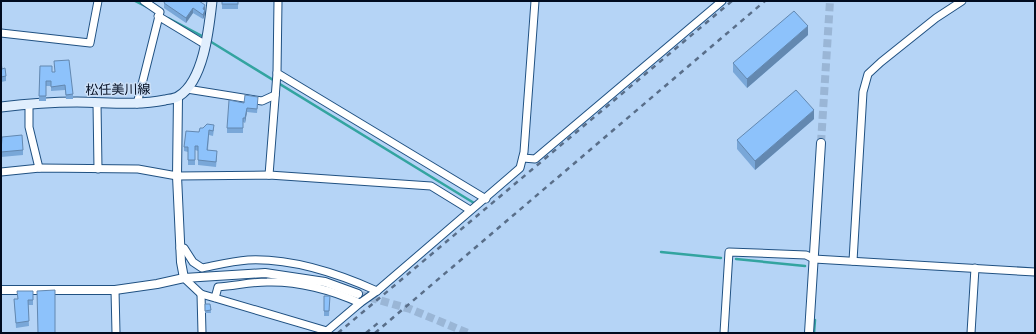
<svg xmlns="http://www.w3.org/2000/svg" width="1036" height="334" font-family="'Fira Sans','Noto Sans JP',sans-serif">
  <style>
    .lines { fill: none; stroke-linecap: round; stroke-linejoin: round }
    .stream { stroke: #33a4a0; stroke-width: 2.5 }
    .tertiary-tunnel { stroke: #9ab6d6; stroke-width: 8; stroke-dasharray: 8 4; stroke-linecap: butt }
    .minor-casing { stroke: #205182; stroke-width: 9 }
    .tertiary-casing { stroke: #205182; stroke-width: 10 }
    .secondary-casing { stroke: #205182; stroke-width: 11 }
    .minor { stroke: #fff; stroke-width: 7 }
    .tertiary { stroke: #fff; stroke-width: 8 }
    .secondary { stroke: #e0eefd; stroke-width: 9 }
    .rail { stroke: #596e89; stroke-width: 2.5; stroke-dasharray: 5 5; stroke-linecap: butt }
    .wall { fill: #79a7d8 }
    .shaded-wall { fill: #6388b0 }
    .building { fill: #8dc2fb; stroke: #6388b0 }
    .labels { text-anchor: middle; stroke-width: 3; stroke-linejoin: round; paint-order: stroke }
    .street-label { font-size: 13px; fill: #000b1f; stroke: #cce0f7 }
  </style>
  <rect width="100%" height="100%" fill="#b5d4f6"/>
  <g class="lines">
    <g class="stream">
      <polyline points="135,1 147,7"/>
      <polyline points="168,18 204,37"/>
      <polyline points="208,40 474,203"/>
      <polyline points="661,252 721,258"/>
      <polyline points="736,259 805,266"/>
      <polyline points="814,333 815,320"/>
    </g>
    <g class="tertiary-tunnel">
      <polyline points="821,143 830,1"/>
      <polyline points="358,294 410,309 468,333"/>
    </g>
    <defs>
      <g id="minor">
        <polyline points="278,1 277,73 486,199"/>
        <polyline points="158,16 206,45"/>
        <polyline points="1,33 90,43 98,1"/>
        <polyline points="187,89 262,101 275,95"/>
        <polyline points="97,103 98,169"/>
        <polyline points="137,104 160,12 144,1"/>
        <polyline points="29,105 29,127 39,168"/>
        <polyline points="523,158 535,159 722,1"/>
        <polyline points="1,172 40,168 138,169 177,176 269,175 431,186 470,210"/>
        <polyline points="269,175 277,73"/>
        <path d="M180,248H184L193,262L202,268C217,265 233,261 248,260C292,258 337,273 377,291"/>
        <polyline points="853,261 863,92 868,74 881,62 936,18 962,1"/>
        <path d="M184,278L201,294L215,298L327,331L360,303C332,290 298,281 267,282C251,282 234,286 218,287L215,298"/>
        <polyline points="115,290 116,333"/>
        <polyline points="201,294 202,333"/>
        <polyline points="360,303 377,291 520,168 524,152 535,1"/>
        <polyline points="724,333 729,252 806,255 814,259 1035,272"/>
        <polyline points="971,333 975,268"/>
      </g>
      <g id="tertiary">
        <polyline points="178,97 177,176 181,262 184,278"/>
        <polyline points="1,290 115,290 157,284 184,278 265,273 325,282 358,294"/>
        <polyline points="809,333 821,143"/>
      </g>
      <path id="secondary" d="M1,107C26,104 52,102 77,102C106,102 135,106 165,100C169,99 175,99 179,96C204,80 209,28 212,1"/>
    </defs>
    <use href="#minor" class="minor-casing"/>
    <use href="#tertiary" class="tertiary-casing"/>
    <use href="#secondary" class="secondary-casing"/>
    <use href="#minor" class="minor"/>
    <use href="#tertiary" class="tertiary"/>
    <use href="#secondary" class="secondary"/>
    <g class="rail">
      <polyline points="338,333 732,1"/>
      <polyline points="366,333 378,323"/>
      <polyline points="375,333 765,1"/>
    </g>
  </g>
  <g class="wall">
    <rect x="222" y="1" width="16" height="8"/>
    <polygon points="164,3 205,10 205,15 203,19 193,13 186,23 164,8"/>
    <polygon points="808,35 747,88 733,72 733,63"/>
    <polygon points="1,62 2,69 6,76 6,81 1,82"/>
    <polygon points="40,66 52,72 55,72 73,94 73,99 66,99 65,90 51,91 51,86 46,86 46,101 39,101"/>
    <polygon points="258,101 257,113 247,112 245,123 243,122 243,133 227,133 227,128 244,103"/>
    <polygon points="814,119 755,170 737,149 737,140"/>
    <polygon points="214,129 213,136 209,135 208,150 217,156 216,167 198,165 198,151 195,150 195,165 188,165 188,152 184,151 184,147 199,132"/>
    <polygon points="2,137 23,150 23,155 1,157"/>
    <polygon points="17,291 33,291 33,305 28,305 29,326 16,328 14,299 18,299"/>
    <polygon points="324,296 330,296 329,316 324,316"/>
    <polygon points="205,304 210,304 211,313 205,313"/>
  </g>
  <g class="shaded-wall">
    <polygon points="205,5 205,15 203,19 203,9"/>
    <polygon points="193,8 193,13 186,23 186,18"/>
    <polygon points="808,26 808,35 747,88 747,79"/>
    <polygon points="247,108 247,112 245,123 245,118"/>
    <polygon points="814,110 814,119 755,170 755,161"/>
  </g>
  <g class="building">
    <polygon points="165,1 199,1 205,5 203,9 205,10 203,15 193,8 186,18 164,3"/>
    <rect x="222" y="1" width="16" height="3"/>
    <polygon points="794,11 808,26 747,79 733,63"/>
    <polygon points="69,60 73,94 66,95 65,85 51,87 51,81 46,81 46,96 39,96 40,66 52,66 52,72 55,72 54,61"/>
    <polygon points="1,62 2,69 5,68 6,76 1,77"/>
    <polygon points="796,90 814,110 755,161 737,140"/>
    <polygon points="245,95 258,97 257,109 247,108 245,118 243,118 243,128 227,128 229,100 244,103"/>
    <polygon points="207,124 214,125 213,131 209,130 207,150 217,151 216,162 198,160 198,146 195,146 195,160 188,160 188,147 184,147 186,131 199,132 200,128 203,128"/>
    <polygon points="22,135 23,150 1,152 2,137"/>
    <polygon points="55,290 55,333 38,333 37,291"/>
    <polygon points="17,291 33,291 33,300 28,300 29,321 16,323 14,299 18,299"/>
    <polygon points="324,296 330,296 329,311 324,311"/>
    <polygon points="205,304 210,304 211,310 205,311"/>
  </g>
  <g class="labels">
    <g class="street-label">
      <text transform="translate(118 89) rotate(-1)" y="5">松任美川線</text>
    </g>
  </g>
  <rect width="1036" height="334" fill="none" stroke="#000b1f" stroke-width="4"/>
</svg>
